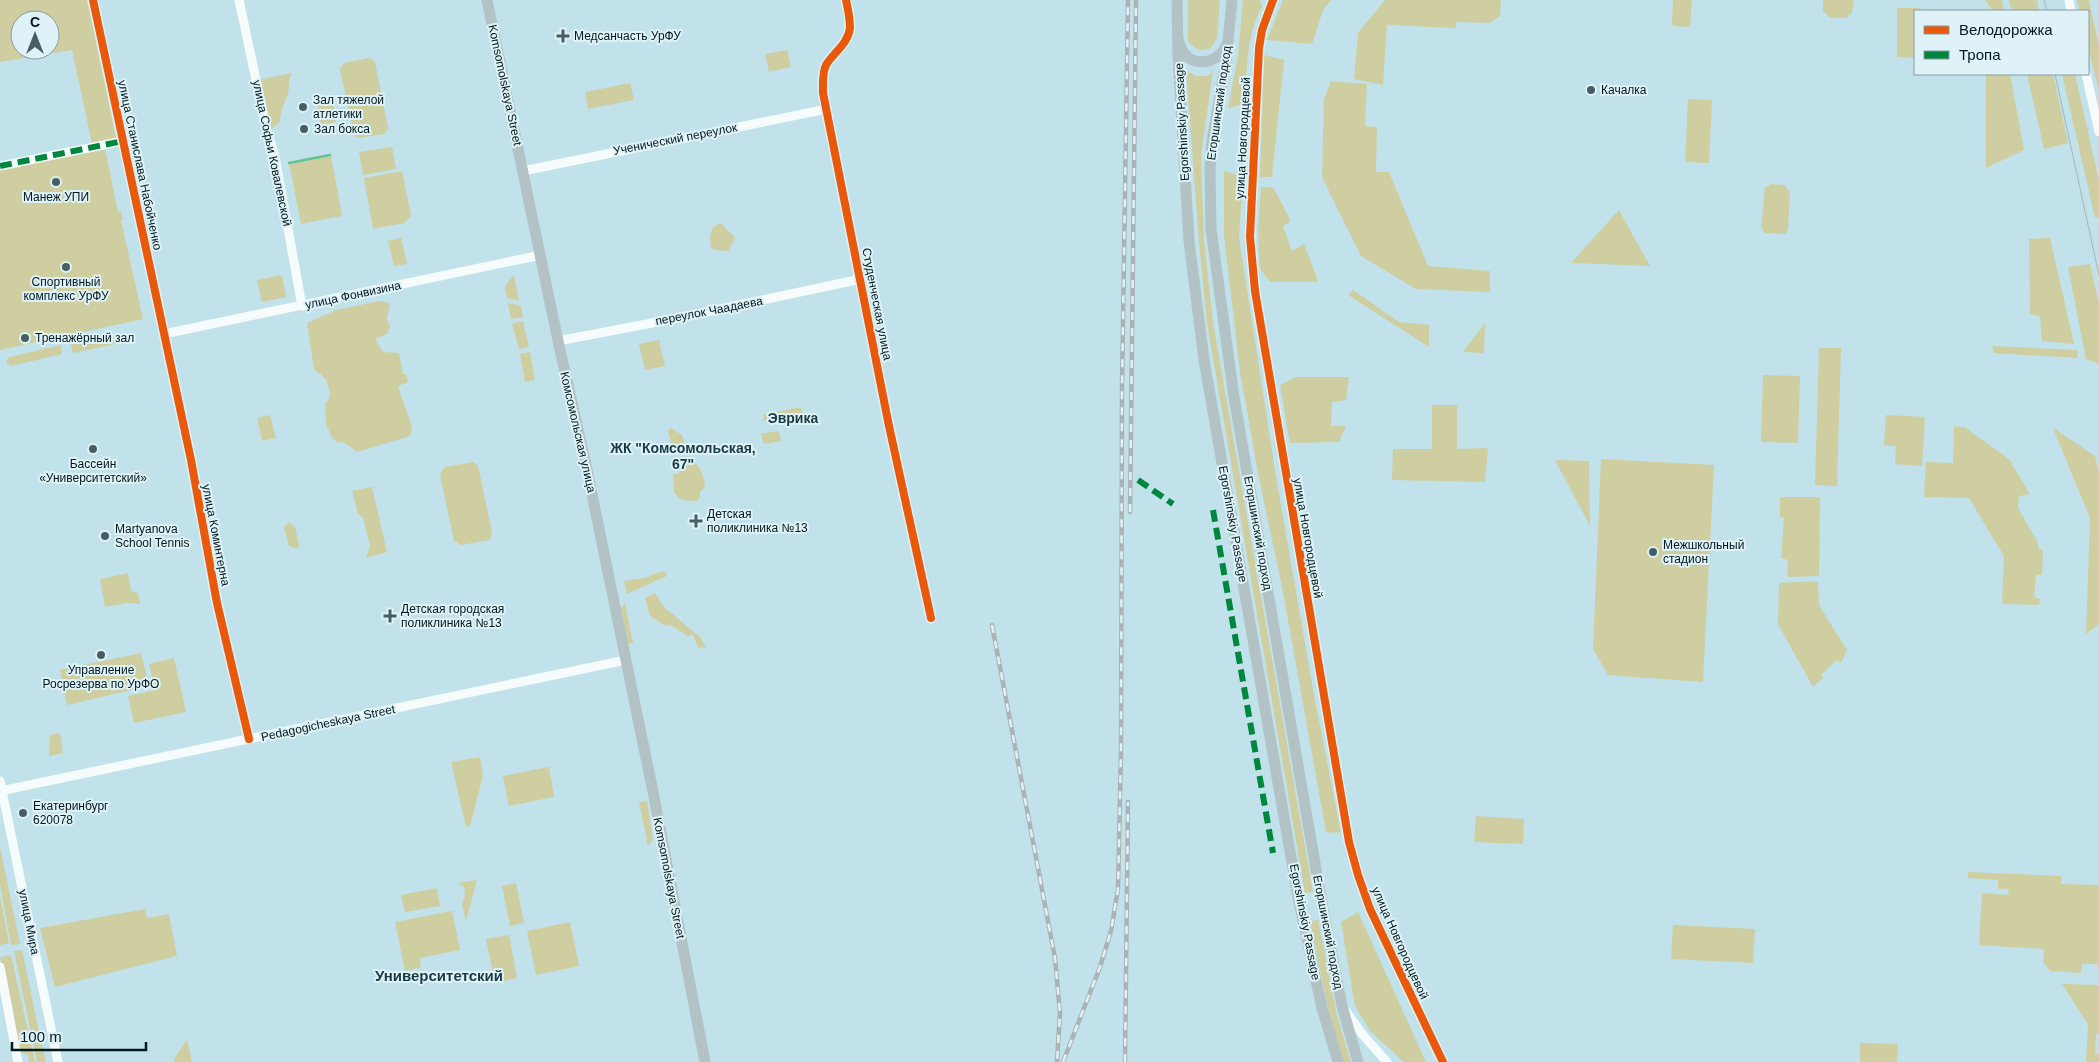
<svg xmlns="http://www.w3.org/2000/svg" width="2099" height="1062" font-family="Arial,sans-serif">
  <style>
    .green { fill: #cecea1; fill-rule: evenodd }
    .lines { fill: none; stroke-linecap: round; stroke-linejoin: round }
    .stream { stroke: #5fc592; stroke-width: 2.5 }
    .minor { stroke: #f6fbfc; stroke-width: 9 }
    .major { stroke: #b2c2c5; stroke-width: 11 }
    .tram { stroke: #abb3b5; stroke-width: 1 }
    .rail-casing { stroke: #abb3b5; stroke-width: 4.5 }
    .rail { stroke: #dff2f7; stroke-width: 2.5; stroke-dasharray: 8; stroke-linecap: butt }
    .quiet { stroke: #00873e; stroke-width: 6; stroke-dasharray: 12 6; stroke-linecap: butt }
    .cycleway-casing { stroke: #dff2f7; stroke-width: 11 }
    .cycleway { stroke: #e8590c; stroke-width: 8 }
    .poi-dot { fill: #455f65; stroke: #dff2f7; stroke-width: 2 }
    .labels { text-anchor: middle; stroke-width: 4; stroke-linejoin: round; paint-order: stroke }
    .poi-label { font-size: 12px; fill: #02191e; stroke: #dff2f7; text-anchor: start }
    .street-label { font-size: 12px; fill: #02191e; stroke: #dff2f7 }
    .neighbourhood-label { font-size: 14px; font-weight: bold; fill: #183c43; stroke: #dff2f7 }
    .quarter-label { font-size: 15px; font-weight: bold; fill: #183c43; stroke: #dff2f7 }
  </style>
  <rect width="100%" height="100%" fill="#c1e2ea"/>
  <g class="green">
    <path d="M0,0H87L116,138L92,144L72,50L0,62ZM20,20H50V50H20Z"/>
    <path d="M1188,0H1220L1217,38L1211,48C1201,52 1194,50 1188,41Z"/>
    <path d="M1243,0H1260L1262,7C1246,36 1247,70 1245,103L1228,109L1238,55Z"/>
    <polygon points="1283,0 1331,0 1323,10 1312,44 1267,40"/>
    <polygon points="1385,0 1501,0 1500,16 1489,23 1456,22 1456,28 1387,25 1383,85 1354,79 1358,33"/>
    <polygon points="1673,0 1692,0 1690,27 1674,26 1672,24"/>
    <polygon points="1823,0 1854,0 1852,13 1846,18 1830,18 1823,11"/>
    <polygon points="1985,0 2002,0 2004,11 1993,11"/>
    <polygon points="2009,0 2037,0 2039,11 2012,11"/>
    <polygon points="2077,0 2089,0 2099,47 2099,91 2088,47 2088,11 2080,11"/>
    <polygon points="1897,8 1921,8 1921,11 1915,11 1915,58 1897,57"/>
    <polygon points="787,50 791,67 769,72 765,54"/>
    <polygon points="1264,55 1284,60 1272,177 1260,177"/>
    <polygon points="369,58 375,62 388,128 384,134 359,138 354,135 340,69 344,63"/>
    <polygon points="1186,70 1196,76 1208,76 1213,70 1201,156 1204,239 1213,323 1313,892 1305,893 1207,323 1199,242"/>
    <path d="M292,73C287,82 290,86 288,94C284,105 280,110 280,122L269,131L258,80Z"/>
    <polygon points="1986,74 2010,74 2024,150 1986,168"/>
    <polygon points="2027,74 2053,74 2068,143 2044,149"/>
    <polygon points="2062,74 2075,74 2099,181 2099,217 2095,218"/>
    <polygon points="1331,81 1367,84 1365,126 1377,127 1376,172 1389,172 1428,266 1490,271 1490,292 1416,289 1361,256 1322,177 1324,99"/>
    <polygon points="630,83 634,100 588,109 585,92"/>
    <polygon points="1688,99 1712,100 1709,163 1685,162"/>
    <polygon points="333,102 336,122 321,125 317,105"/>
    <polygon points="392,147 396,169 363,175 359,152"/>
    <polygon points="105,149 118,212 121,211 123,220 121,220 143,319 0,350 0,170"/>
    <polygon points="331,156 342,216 301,224 289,163"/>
    <polygon points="402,171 411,215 405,223 373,229 364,178"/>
    <polygon points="1224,171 1243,177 1239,238 1276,476 1314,695 1341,833 1326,832 1283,592 1258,473 1240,372 1224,235"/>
    <polygon points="1771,184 1785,185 1790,192 1788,229 1785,234 1765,233 1761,227 1765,188"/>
    <polygon points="1261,187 1273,187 1291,221 1283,226 1292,251 1304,244 1317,278 1317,282 1270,282 1260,269 1258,233"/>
    <polygon points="1619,210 1650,266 1571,263"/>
    <polygon points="721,223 735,238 728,251 715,250 711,248 710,238 712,228"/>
    <polygon points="401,238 407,264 394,266 388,241"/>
    <polygon points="2050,238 2074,344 2042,341 2040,316 2030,314 2029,239"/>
    <polygon points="2090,264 2099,304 2099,364 2086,359 2068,267"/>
    <polygon points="282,275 286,297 262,302 257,280"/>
    <polygon points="514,275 519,301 507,298 505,286"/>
    <polygon points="1353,290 1399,322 1429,325 1429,347 1348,295"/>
    <polygon points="379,301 390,303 387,319 390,327 387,334 375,339 383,352 399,353 403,374 406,374 408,382 398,386 412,427 410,436 357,452 345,443 337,442 332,438 326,424 325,404 329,399 330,392 326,379 314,369 307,323 336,310"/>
    <polygon points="508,303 521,306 523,317 511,319"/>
    <polygon points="523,321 529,347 519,349 512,324"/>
    <polygon points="1485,323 1484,353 1463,352"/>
    <polygon points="124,333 128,338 125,342 73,353 71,344"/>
    <polygon points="659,340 665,366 645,370 639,344"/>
    <polygon points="61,345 62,354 11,366 7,363 7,359 9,357"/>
    <polygon points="1992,346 2077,350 2078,358 1994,353"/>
    <polygon points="1819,348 1841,348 1837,486 1815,485"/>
    <polygon points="530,352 535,380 525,382 520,354"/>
    <polygon points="1763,375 1800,376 1798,443 1761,442"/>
    <polygon points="1296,377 1349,377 1346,400 1332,402 1331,426 1346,426 1339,442 1290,443 1280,385"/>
    <polygon points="1432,405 1457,405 1457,449 1488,448 1485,482 1392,480 1393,449 1432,449"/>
    <polygon points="801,407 803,415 765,422 763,415"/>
    <polygon points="270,415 276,438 262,441 257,418"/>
    <polygon points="1886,415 1925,417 1922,466 1895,464 1896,446 1884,445"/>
    <polygon points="1954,426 1964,427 2009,459 2030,494 2019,496 2018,508 2037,541 2039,549 2043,550 2042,575 2036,575 2034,597 2040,599 2039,605 2002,604 2004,556 1969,498 1924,497 1926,462 1953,463"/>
    <polygon points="671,428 682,435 685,445 680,452 673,451 668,430"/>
    <polygon points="2053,428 2095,456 2099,473 2099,624 2086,634 2090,518"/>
    <polygon points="779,431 781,441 764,444 761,434"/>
    <polygon points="1601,459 1714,465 1703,682 1608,675 1593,649"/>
    <polygon points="1555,460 1589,461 1590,526"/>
    <path d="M693,461C700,464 705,480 705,487L700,492V497L697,501L682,500L674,493L673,474H678L684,466Z"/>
    <polygon points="473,462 478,466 492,532 490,540 461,545 454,541 440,474 445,467"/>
    <polygon points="372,487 387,552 366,558 370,546 363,518 358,514 352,491"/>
    <polygon points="1780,497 1820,497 1819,576 1787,577 1788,560 1781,558 1784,518 1780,517"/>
    <polygon points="289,522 295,527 299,545 298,549 289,546 284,527"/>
    <polygon points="665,571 667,576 627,594 624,581 649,577 650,575"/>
    <polygon points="128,573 131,591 138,593 140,604 127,603 105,607 100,579"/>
    <polygon points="1818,581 1819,605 1847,650 1841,663 1837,660 1821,675 1823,678 1813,687 1778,624 1779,583"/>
    <polygon points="655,593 664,607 700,637 706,647 698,648 693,634 688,636 672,626 664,625 650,616 645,598"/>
    <polygon points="625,603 633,643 627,644 621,608"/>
    <polygon points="141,653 149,686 67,705 60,670"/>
    <polygon points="174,658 186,712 134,723 128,696 155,690 149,664"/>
    <polygon points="60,733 63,753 49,756 50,735"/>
    <polygon points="480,757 483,776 470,826 466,827 451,762"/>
    <polygon points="549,767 554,797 509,806 503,776"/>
    <polygon points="647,801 653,839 648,846 639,802"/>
    <polygon points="1476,816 1524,819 1523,844 1474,842"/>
    <polygon points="0,847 20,944 11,945 0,885"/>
    <polygon points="1968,872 2061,876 2061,884 2099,885 2099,973 2098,964 2082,964 2081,973 2050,971 2043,962 2044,949 1979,945 1982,893 2008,895 2009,889 1998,889 1998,880 1968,878"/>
    <polygon points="477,880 466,921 462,904 465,896 464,887 458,883"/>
    <polygon points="516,883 524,923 510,926 502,886"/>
    <polygon points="437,888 440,906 405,912 401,895"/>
    <polygon points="0,896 9,943 0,945"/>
    <polygon points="145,909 147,918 169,914 177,956 55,987 40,928"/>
    <polygon points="452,911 460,950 420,958 421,967 405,971 395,922"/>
    <polygon points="1358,912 1426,1062 1404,1062 1371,1032 1355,1006 1341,922"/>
    <polygon points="1318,920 1337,1016 1351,1062 1343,1062 1330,1018 1310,921"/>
    <polygon points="570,922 579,966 536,975 527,931"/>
    <polygon points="1673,925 1755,929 1753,963 1671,959"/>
    <polygon points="509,935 517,978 495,983 486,939"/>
    <polygon points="22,950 42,1046 46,1062 37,1062 14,951"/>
    <polygon points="11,955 35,1062 29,1062 28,1055 19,1051 0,957"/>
    <polygon points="2062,984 2099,985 2099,1034 2096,1034 2095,1054 2099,1054 2099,1062 2086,1062 2088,1024"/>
    <polygon points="187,1039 192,1062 175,1062 174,1059"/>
    <polygon points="1860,1043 1898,1044 1897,1062 1860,1062"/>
  </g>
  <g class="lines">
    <polyline class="stream" points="289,163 330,155"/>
    <g class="minor">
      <polyline points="93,0 191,460 217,603 249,739"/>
      <polyline points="239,0 266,127 275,157 302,306"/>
      <path d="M846,0C848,9 850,19 850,28C848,44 833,53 826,65C822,73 823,84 823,93L889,426L931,618"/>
      <polyline points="1273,0 1262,30 1259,48 1250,237 1255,291 1349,842 1358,875 1370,909 1443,1062"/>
      <polyline points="2069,0 2071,11"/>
      <polyline points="2086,74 2099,132"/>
      <polyline points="0,166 123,141"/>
      <polyline points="523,171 827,109"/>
      <polyline points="164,334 541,255"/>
      <polyline points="558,341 673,319 861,279"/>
      <polyline points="0,781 58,1062"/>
      <polyline points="0,791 626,660"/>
      <polyline points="0,967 18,1062"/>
      <polyline points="1345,1010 1363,1035 1387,1062"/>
    </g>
    <g class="major">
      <polyline points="487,0 558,341 586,465 654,797 705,1062"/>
      <polyline points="1177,0 1178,57 1189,241 1204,360 1298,897 1322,1008 1338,1062"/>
      <polyline points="1232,0 1226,61 1212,141 1210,169 1211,229 1234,397 1324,915 1342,1006 1358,1062"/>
      <path d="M1179,42C1185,68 1217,68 1227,44"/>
    </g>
    <g class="tram">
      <polyline points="2044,0 2047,11"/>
      <polyline points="2055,74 2099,275"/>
    </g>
    <defs>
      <g id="rail">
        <polyline points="1130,512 1136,0"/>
        <polyline points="992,625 1055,958 1060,1013 1057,1062"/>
        <polyline points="1063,1062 1100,967 1111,931 1118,889 1121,750 1122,386 1128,0"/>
        <polyline points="1125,1062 1128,802"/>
      </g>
    </defs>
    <use href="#rail" class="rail-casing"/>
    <use href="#rail" class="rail"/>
    <g class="quiet">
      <polyline points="0,166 123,141"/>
      <polyline points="1138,480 1173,504"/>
      <polyline points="1213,510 1273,853"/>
    </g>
    <defs>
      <g id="cycleway">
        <polyline points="93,0 191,460 217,603 249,739"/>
        <path d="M846,0C848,9 850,19 850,28C848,44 833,53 826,65C822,73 823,84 823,93L889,426L931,618"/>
        <polyline points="1273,0 1262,30 1259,48 1250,237 1255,291 1349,842 1358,875 1370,909 1443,1062"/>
      </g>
    </defs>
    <use href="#cycleway" class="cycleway-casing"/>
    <use href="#cycleway" class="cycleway"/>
  </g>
  <g class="poi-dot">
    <path d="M560.5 28.5h5v5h5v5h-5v5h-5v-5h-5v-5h5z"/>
    <circle cx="1591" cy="90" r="5"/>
    <circle cx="303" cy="107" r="5"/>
    <circle cx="304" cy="129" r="5"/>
    <circle cx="56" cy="182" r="5"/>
    <circle cx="66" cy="267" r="5"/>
    <circle cx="25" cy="338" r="5"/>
    <circle cx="93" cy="449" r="5"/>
    <path d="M693.5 513.5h5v5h5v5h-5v5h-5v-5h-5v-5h5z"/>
    <circle cx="105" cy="536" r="5"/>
    <circle cx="1653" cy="552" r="5"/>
    <path d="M387.5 608.5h5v5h5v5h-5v5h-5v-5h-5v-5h5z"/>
    <circle cx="101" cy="655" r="5"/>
    <circle cx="23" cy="813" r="5"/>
  </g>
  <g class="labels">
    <g class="poi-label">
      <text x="574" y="40">Медсанчасть УрФУ</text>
      <text x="1601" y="94">Качалка</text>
      <text x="313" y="104">Зал тяжелой<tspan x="313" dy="14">атлетики</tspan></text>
      <text x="314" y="133">Зал бокса</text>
      <text x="56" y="201" text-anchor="middle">Манеж УПИ</text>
      <text x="66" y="286" text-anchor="middle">Спортивный<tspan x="66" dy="14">комплекс УрФУ</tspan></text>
      <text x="35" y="342">Тренажёрный зал</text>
      <text x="93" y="468" text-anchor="middle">Бассейн<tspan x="93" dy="14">«Университетский»</tspan></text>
      <text x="707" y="518">Детская<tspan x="707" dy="14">поликлиника №13</tspan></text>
      <text x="115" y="533">Martyanova<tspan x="115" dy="14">School Tennis</tspan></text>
      <text x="1663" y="549">Межшкольный<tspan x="1663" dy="14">стадион</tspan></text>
      <text x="401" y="613">Детская городская<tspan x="401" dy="14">поликлиника №13</tspan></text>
      <text x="101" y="674" text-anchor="middle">Управление<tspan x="101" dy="14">Росрезерва по УрФО</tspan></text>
      <text x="33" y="810">Екатеринбург<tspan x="33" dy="14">620078</tspan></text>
    </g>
    <g class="street-label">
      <text transform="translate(505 85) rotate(78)" y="4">Komsomolskaya Street</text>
      <text transform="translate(1219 103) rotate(-82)" y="4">Егоршинский подход</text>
      <text transform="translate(1182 122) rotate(-93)" y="4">Egorshinskiy Passage</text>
      <text transform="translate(1243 138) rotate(-87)" y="4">улица Новгородцевой</text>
      <text transform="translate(675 139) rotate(-11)" y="4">Ученический переулок</text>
      <text transform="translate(272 153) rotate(78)" y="4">улица Софьи Ковалевской</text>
      <text transform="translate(140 165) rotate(78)" y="4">улица Станислава Набойченко</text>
      <text transform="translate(353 295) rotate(-12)" y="4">улица Фонвизина</text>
      <text transform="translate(877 304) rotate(79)" y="4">Студенческая улица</text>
      <text transform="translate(709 311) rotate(-11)" y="4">переулок Чаадаева</text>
      <text transform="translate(578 432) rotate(77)" y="4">Комсомольская улица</text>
      <text transform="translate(1233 524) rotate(80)" y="4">Egorshinskiy Passage</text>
      <text transform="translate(1258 533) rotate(80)" y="4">Егоршинский подход</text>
      <text transform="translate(216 535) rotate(79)" y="4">улица Коминтерна</text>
      <text transform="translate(1308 538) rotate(80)" y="4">улица Новгородцевой</text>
      <text transform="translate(328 723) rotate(-12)" y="4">Pedagogicheskaya Street</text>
      <text transform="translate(669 878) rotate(79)" y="4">Komsomolskaya Street</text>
      <text transform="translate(29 922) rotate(79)" y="4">улица Мира</text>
      <text transform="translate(1305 922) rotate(79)" y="4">Egorshinskiy Passage</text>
      <text transform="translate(1328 932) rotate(79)" y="4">Егоршинский подход</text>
      <text transform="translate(1400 943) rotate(66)" y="4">улица Новгородцевой</text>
    </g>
    <g class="neighbourhood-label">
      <text x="793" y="423">Эврика</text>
      <text x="683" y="453">ЖК "Комсомольская,<tspan x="683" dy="16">67"</tspan></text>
    </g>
    <g class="quarter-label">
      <text x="439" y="981">Университетский</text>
    </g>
  </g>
  <rect x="1914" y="10" width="175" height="65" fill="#dff2f7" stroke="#879ba0"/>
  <rect x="1924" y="26" width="25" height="8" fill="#e8590c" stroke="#879ba0"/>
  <text x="1959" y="35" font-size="15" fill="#02191e">Велодорожка</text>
  <rect x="1924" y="51" width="25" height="8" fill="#00873e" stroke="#879ba0"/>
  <text x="1959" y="60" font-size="15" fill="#02191e">Тропа</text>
  <g transform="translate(35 35)"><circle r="24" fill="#dff2f7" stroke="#879ba0"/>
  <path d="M0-4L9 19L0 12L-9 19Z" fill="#455f65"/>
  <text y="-8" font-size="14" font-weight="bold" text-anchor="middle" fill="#02191e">С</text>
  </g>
  <path d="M12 1042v8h134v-8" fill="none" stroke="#02191e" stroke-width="2.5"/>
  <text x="20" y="1042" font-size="15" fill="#02191e" stroke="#dff2f7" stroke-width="4" paint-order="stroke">100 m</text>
</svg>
